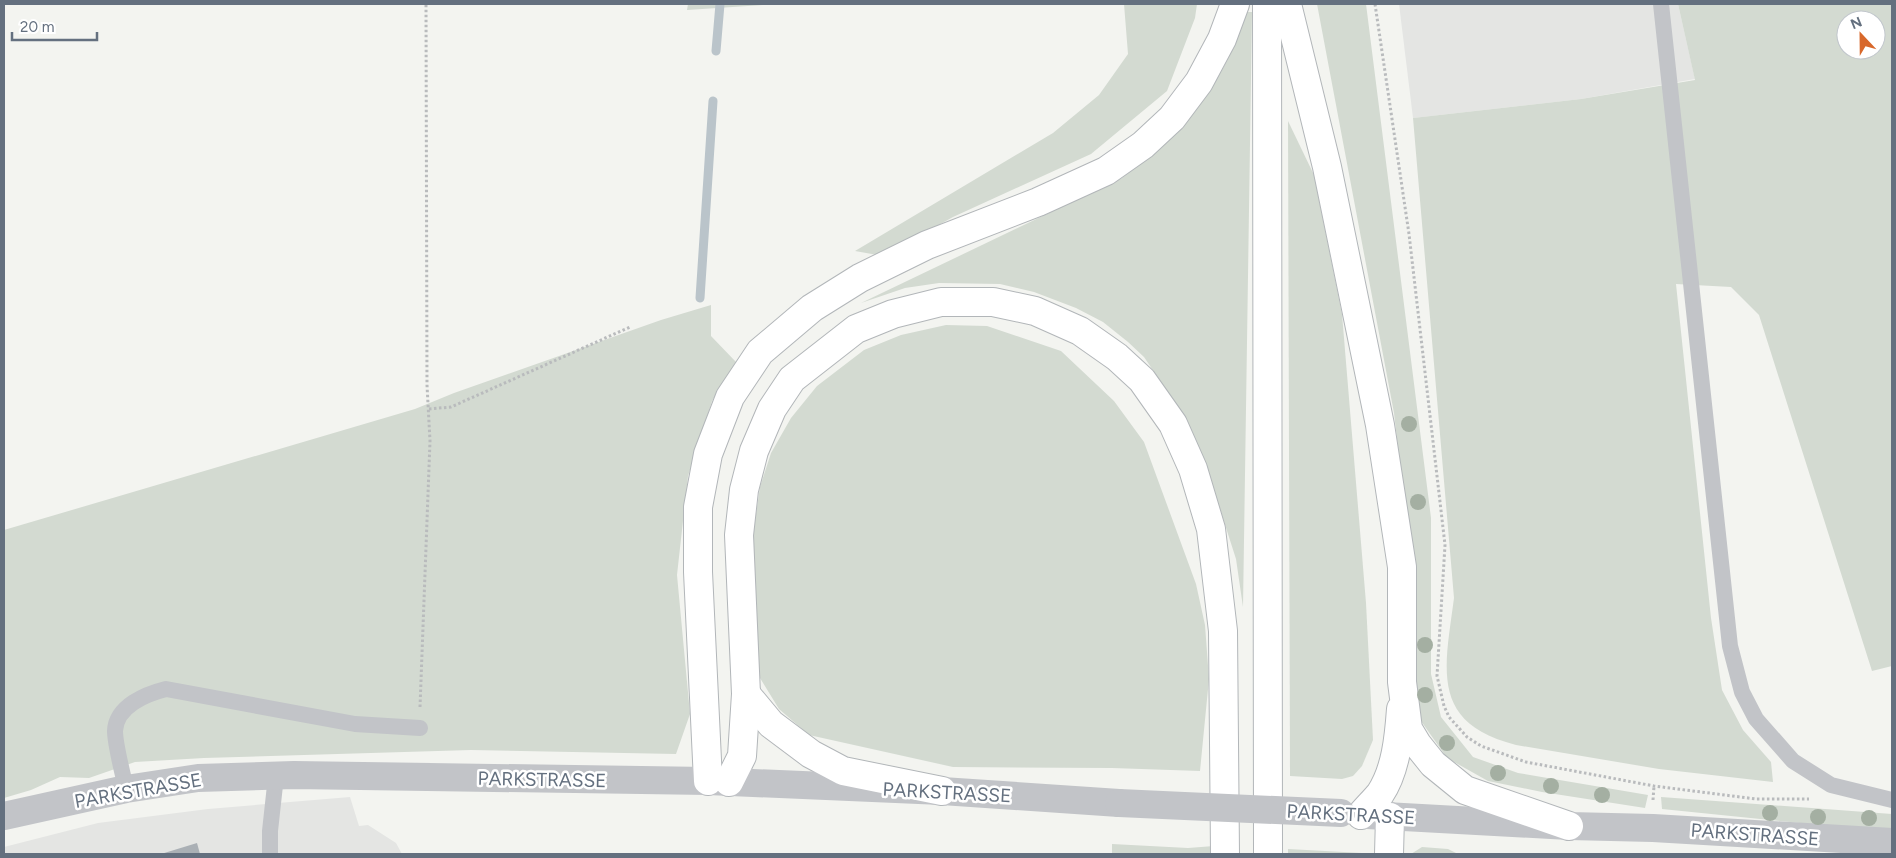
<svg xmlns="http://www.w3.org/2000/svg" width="1896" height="858" font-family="Figtree,sans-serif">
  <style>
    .built { fill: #e4e5e3 }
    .green { fill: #d3dad1; fill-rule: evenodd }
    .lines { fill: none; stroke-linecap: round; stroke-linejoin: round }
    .stream { stroke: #bac4ca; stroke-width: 9 }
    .building { fill: #aab0b5 }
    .primary-casing { stroke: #b2b6b9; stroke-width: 30 }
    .path { stroke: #b9bbbd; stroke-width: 3; stroke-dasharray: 2.5 2.5; stroke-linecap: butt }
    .service { stroke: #c2c4c8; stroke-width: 16 }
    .minor { stroke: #c2c4c8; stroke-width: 28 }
    .tertiary { stroke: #c2c4c8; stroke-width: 28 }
    .primary { stroke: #fff; stroke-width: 28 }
    .tertiary-bridge { stroke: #c2c4c8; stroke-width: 28 }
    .tree { fill: #a4afa2 }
    .labels { text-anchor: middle; stroke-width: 5; stroke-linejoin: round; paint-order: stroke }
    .street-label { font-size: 19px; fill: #64707f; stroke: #fff }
  </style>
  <rect width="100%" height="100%" fill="#f3f4f0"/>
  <g class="built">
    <polygon points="1399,4 1678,4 1695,79 1581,99 1413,118"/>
    <polygon points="350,797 359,826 368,825 396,843 402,854 4,854 4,847 98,823 208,809"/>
  </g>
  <g class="green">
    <polygon points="688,4 765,4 763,5 687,10"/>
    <polygon points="1124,4 1197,4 1195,18 1167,91 1091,154 953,217 883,256 855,251 1053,133 1099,95 1128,54"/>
    <polygon points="1317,4 1366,4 1431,518 1431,674 1441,717 1473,757 1518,773 1648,795 1645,808 1542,792 1488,781 1447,758 1421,721 1411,673 1409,543 1394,413"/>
    <path d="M1678,4H1892V666L1872,671L1759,315L1731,287L1676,284L1711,618L1722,690L1743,730L1771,762L1773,782L1659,769L1516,745C1429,723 1445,668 1454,598L1413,118L1581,99L1695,80ZM1846,20H1876V50H1846Z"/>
    <polygon points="1247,12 1252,12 1243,607 1236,559 1205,462 1181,412 1144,357 1128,342 1103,322 1076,308 1034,292 1000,284 939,283 905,288 861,303 1122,178 1179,130 1211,89 1227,61"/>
    <polygon points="1288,121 1314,175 1342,314 1366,603 1373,740 1362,766 1353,776 1342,779 1290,776"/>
    <polygon points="711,305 711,336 736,362 712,401 688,476 677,575 690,714 676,754 471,750 204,758 135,762 89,778 60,777 31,790 4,798 4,530 415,409 454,393 661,320"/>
    <polygon points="946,325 987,326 1061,351 1114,401 1144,442 1196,584 1205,625 1209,679 1200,771 1112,768 953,767 809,735 779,709 760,678 754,639 753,534 760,487 771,453 791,418 817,386 864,350 901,335"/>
    <polygon points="1661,797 1892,814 1892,829 1810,824 1662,809"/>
    <polygon points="1112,844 1188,848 1214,846 1214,854 1112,854"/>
    <polygon points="1422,847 1448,849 1456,853 1411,854"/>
    <polygon points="1288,849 1362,853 1362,854 1288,854"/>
  </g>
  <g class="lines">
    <g class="stream">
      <polyline points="716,51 720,4"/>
      <polyline points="700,298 713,101"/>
    </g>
  </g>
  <polygon class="building" points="197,843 200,854 161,854"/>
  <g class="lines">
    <defs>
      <g id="primary">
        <polyline points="1267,4 1268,854"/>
        <polyline points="1287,4 1327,167 1380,425 1402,567 1402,682 1408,729 1417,744 1433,764 1465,790 1569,826"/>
        <polyline points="746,694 771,724 811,754 843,771 942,791"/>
        <polyline points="708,781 698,572 698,507 708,454 730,397 760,352 812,308 860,278 927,245 1038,202 1106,171 1143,145 1172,118 1199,82 1222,39 1235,4"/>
        <polyline points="729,782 742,756 746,694 739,535 744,490 754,451 772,409 792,379 856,329 893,314 941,302 993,302 1035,311 1080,331 1117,357 1142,380 1173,424 1193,469 1211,529 1223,631 1225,854"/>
        <path d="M1361,815C1367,808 1374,801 1380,794C1396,770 1399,737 1401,709"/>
        <polyline points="1389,854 1390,817"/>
      </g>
    </defs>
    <use href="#primary" class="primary-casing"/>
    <g class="path">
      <polyline points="1375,4 1409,234 1445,545 1437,676 1444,706 1449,717 1467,737 1481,746 1526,762 1654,786 1756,799 1809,799"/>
      <polyline points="429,409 451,407 630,327"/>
      <polyline points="420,707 430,441 427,385 426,4"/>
      <polyline points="1653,800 1654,786"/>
    </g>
    <g class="service">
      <polyline points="1661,4 1730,646 1742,692 1756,719 1793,761 1831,785 1892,800"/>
      <path d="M126,789C123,774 115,745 115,731C116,706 146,694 166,689L355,724L420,728"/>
      <polyline points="270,854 270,831 276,776"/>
    </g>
    <polyline class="minor" points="4,816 126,789 198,778 294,775 708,781"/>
    <g class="tertiary">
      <polyline points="708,781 942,791 1119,803"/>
      <polyline points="1367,815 1569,826 1653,828 1892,842"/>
    </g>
    <use href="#primary" class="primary"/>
    <polyline class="tertiary-bridge" points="1119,803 1341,813"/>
  </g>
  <g class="tree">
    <circle cx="1409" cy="424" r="8"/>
    <circle cx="1418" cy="502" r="8"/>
    <circle cx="1425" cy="645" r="8"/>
    <circle cx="1425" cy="695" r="8"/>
    <circle cx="1447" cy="743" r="8"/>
    <circle cx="1498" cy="773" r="8"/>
    <circle cx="1551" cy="786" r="8"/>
    <circle cx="1602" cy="795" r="8"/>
    <circle cx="1770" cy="813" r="8"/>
    <circle cx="1818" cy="817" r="8"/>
    <circle cx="1869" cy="818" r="8"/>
  </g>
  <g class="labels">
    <g class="street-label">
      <text transform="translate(542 779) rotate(1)" y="7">PARKSTRASSE</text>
      <text transform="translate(138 790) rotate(-10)" y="7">PARKSTRASSE</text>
      <text transform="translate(947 792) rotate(3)" y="7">PARKSTRASSE</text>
      <text transform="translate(1351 814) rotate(3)" y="7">PARKSTRASSE</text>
      <text transform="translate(1755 834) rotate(4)" y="7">PARKSTRASSE</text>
    </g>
  </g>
  <rect width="1896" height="858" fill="none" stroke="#64707f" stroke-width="10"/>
  <g transform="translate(1861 35) rotate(338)"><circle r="24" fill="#ffffff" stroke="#c1c6cc"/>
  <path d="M0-4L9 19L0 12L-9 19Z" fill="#d8682b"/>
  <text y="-8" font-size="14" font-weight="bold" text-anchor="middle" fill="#64707f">N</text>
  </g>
  <path d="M12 32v8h85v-8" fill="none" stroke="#64707f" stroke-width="2.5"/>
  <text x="20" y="32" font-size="15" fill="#64707f" stroke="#ffffff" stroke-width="4" paint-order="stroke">20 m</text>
</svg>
